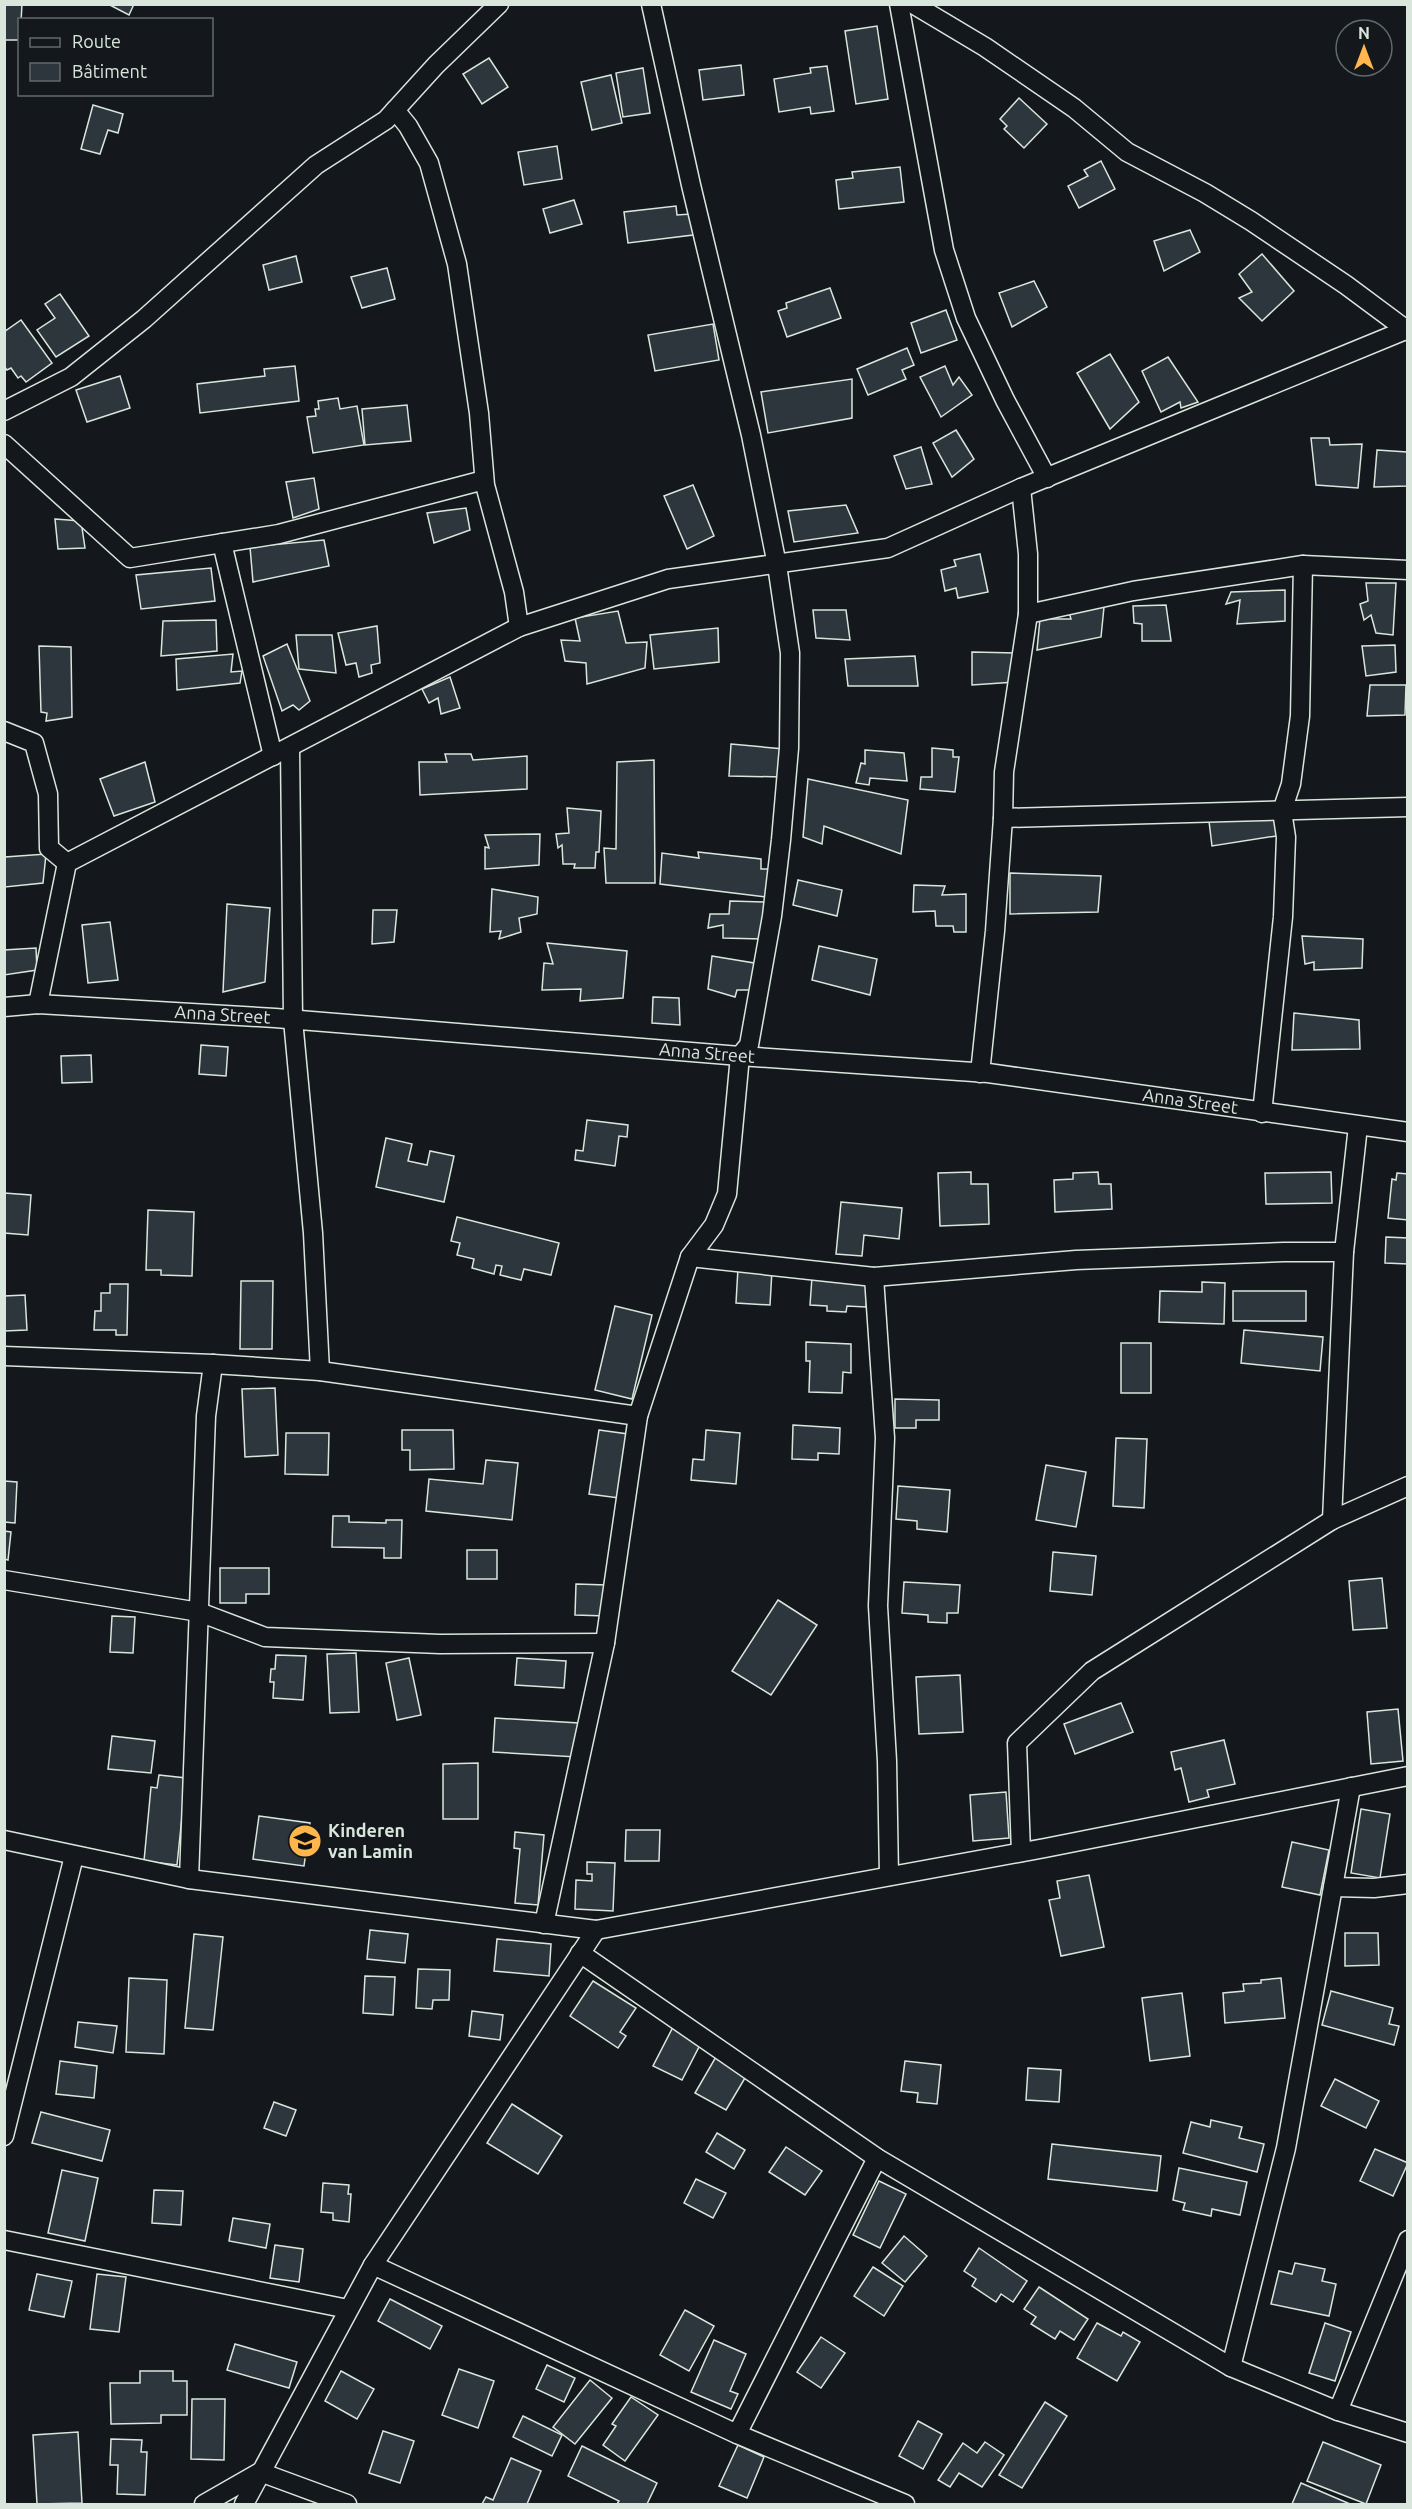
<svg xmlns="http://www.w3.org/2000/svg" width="1412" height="2509" font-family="Ubuntu,sans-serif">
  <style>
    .building { fill: #2c363c; stroke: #d8e6dc; stroke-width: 1.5 }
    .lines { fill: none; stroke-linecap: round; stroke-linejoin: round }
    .minor-casing { stroke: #d8e6dc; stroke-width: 21 }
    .minor { stroke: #14181c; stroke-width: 18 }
    .labels { text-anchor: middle; stroke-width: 4.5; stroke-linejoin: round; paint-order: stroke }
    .street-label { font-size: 18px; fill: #d8e6dc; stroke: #14181c }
    .poi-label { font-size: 18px; font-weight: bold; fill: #d8e6dc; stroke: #14181c; text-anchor: start }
  </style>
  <rect width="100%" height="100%" fill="#14181c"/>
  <g class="building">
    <polygon points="4,4 22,4 20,40 4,40"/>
    <polygon points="108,4 134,4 129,15"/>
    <polygon points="877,26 888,99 856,104 845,31"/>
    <polygon points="489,58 508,87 482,104 463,74"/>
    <polygon points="741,65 744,95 703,100 699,70"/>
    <polygon points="827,66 834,111 811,114 810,107 779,112 774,79 811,73 810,68"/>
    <polygon points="643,68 650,113 623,117 616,73"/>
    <polygon points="611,75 622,123 592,130 581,82"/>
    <polygon points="1019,98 1047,124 1024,148 1004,129 1007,126 1000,119"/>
    <polygon points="93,105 123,114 118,133 108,130 100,154 81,149"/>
    <polygon points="557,146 562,179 524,185 518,152"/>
    <polygon points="1101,161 1115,189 1079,208 1068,186 1088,176 1084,170"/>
    <polygon points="900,167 904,202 839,209 836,180 853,178 852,172"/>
    <polygon points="574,200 582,224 550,233 543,209"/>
    <polygon points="676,206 677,215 691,214 693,235 628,243 624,212"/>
    <polygon points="1190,230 1200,252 1164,271 1154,241"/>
    <polygon points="1262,254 1294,291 1262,321 1239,298 1252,292 1239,274"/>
    <polygon points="296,256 302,282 269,290 263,265"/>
    <polygon points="387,268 395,299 362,308 351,277"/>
    <polygon points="1034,281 1047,307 1012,327 999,293"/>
    <polygon points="830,288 841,318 787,337 778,311 787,308 786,303"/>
    <polygon points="60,294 89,336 56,357 37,330 55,318 45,304"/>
    <polygon points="946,310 957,340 921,353 911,323"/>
    <polygon points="21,320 52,363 26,382 21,376 18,378 11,368 7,370 4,366 4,332"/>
    <polygon points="713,324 719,360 655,371 648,335"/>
    <polygon points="907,348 914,365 902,370 906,379 868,395 857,369"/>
    <polygon points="1110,354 1139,402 1110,429 1077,373"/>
    <polygon points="1168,357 1198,402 1181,408 1180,402 1161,412 1142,371"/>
    <polygon points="295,366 299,401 200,413 197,384 265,376 264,369"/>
    <polygon points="945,366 953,385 959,377 972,395 941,417 920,377"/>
    <polygon points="120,376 130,408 87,422 76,390"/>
    <polygon points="852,379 852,418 768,433 761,392"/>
    <polygon points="338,398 340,409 357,406 364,445 313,453 307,417 316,416 315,409 319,409 318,401"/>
    <polygon points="407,405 411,441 365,445 362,409"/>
    <polygon points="956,430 974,459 952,477 933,443"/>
    <polygon points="1311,438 1329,438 1330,445 1362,444 1358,488 1316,485"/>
    <polygon points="921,447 932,484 906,489 894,456"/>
    <polygon points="1377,450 1407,452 1407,486 1374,487"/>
    <polygon points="314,478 319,509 293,518 286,482"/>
    <polygon points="693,485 714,536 687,549 664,496"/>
    <polygon points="846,505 858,533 794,542 788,511"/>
    <polygon points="466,508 470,530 434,543 427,513"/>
    <polygon points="55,519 81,521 85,548 58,549"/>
    <polygon points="324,540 329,566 253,582 250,547"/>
    <polygon points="980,554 988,592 958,598 956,588 945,591 941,570 956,566 954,560"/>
    <polygon points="211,568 215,601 141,609 136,575"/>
    <polygon points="1366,583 1396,583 1393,635 1376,633 1371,615 1364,620 1360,604 1368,601"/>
    <polygon points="1285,590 1285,621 1237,624 1240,600 1226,604 1231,592"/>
    <polygon points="1166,605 1171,641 1142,641 1142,624 1134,623 1133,606"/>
    <polygon points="1104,607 1101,637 1037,650 1040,619 1071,619 1068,609"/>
    <polygon points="813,610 846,610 850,640 816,638"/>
    <polygon points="618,611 626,643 647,642 645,668 587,684 586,663 565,661 561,640 580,641 575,618"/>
    <polygon points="216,620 217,651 161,656 163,621"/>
    <polygon points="377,626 380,663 371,665 372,673 359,677 356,663 346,665 338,633"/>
    <polygon points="718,628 719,662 654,669 650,635"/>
    <polygon points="296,635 332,635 336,673 299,669"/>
    <polygon points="287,644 310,701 299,710 293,705 282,711 263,656"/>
    <polygon points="1395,645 1396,672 1366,676 1362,646"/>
    <polygon points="39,646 71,647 72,717 46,721 47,713 41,712"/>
    <polygon points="972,652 1016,653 1015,682 972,685"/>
    <polygon points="233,654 231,672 242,671 240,683 177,690 176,659"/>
    <polygon points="915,656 918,686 848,686 845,659"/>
    <polygon points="450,677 460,708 441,714 438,698 429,703 422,689"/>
    <polygon points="1370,685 1406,685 1405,715 1367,716"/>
    <polygon points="731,744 784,749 784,777 729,776"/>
    <polygon points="932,748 953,750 953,757 959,757 955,792 920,789 921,777 932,777"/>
    <polygon points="865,750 904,753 907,781 870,778 869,785 856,783 861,763 865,764"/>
    <polygon points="445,754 471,754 473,760 527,756 527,789 420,795 419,762 447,762"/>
    <polygon points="654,760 655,883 606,883 604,848 616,849 617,762"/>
    <polygon points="145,762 155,802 114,816 100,779"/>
    <polygon points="808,779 908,800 901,854 824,826 822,844 803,837"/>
    <polygon points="567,808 601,811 599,852 596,852 595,868 574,868 575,864 563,864 562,845 558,848 556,834 569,833"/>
    <polygon points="1208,813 1282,814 1282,835 1212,846"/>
    <polygon points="540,834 539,865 485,869 485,847 489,848 485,835"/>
    <polygon points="698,852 761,859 761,869 771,869 767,897 660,884 662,853 699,858"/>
    <polygon points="46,854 43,883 5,887 5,857"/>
    <polygon points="1010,873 1101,876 1098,912 1010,914"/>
    <polygon points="798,880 842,890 837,916 793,905"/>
    <polygon points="914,885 945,886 942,895 966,894 966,932 954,932 953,926 936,926 935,911 913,912"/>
    <polygon points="492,889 538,897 537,914 519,918 521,932 499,939 501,931 490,932"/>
    <polygon points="730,901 764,902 762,939 723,938 723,925 708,928 710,914 729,914"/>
    <polygon points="227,904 270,908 265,982 223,992"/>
    <polygon points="373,910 397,910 394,942 372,944"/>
    <polygon points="110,922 118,980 88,983 82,925"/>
    <polygon points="1302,936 1363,939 1362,968 1314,970 1314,962 1305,964"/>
    <polygon points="547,943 627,951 623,998 580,1001 581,989 542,990 544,963 553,964"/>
    <polygon points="819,946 877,959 870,995 812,980"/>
    <polygon points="36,948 37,970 4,975 4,950"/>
    <polygon points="712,956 754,963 757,990 737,990 735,997 708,989"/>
    <polygon points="653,997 679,998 680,1025 652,1023"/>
    <polygon points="1294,1013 1359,1020 1360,1049 1292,1050"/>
    <polygon points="201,1045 228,1047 226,1076 199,1074"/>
    <polygon points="91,1055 92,1082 62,1083 61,1056"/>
    <polygon points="587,1120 628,1125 627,1137 619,1136 615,1166 575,1160 576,1150 583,1151"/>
    <polygon points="386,1138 412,1144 408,1161 427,1165 430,1151 454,1156 444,1202 376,1187"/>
    <polygon points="971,1172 971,1184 988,1184 989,1224 940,1226 938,1173"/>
    <polygon points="1098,1172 1099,1184 1111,1184 1112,1209 1055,1212 1054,1180 1073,1179 1073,1173"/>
    <polygon points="1331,1172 1332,1203 1266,1204 1265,1173"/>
    <polygon points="1397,1173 1408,1174 1408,1220 1388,1218 1392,1179 1396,1180"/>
    <polygon points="4,1193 31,1195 28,1235 4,1233"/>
    <polygon points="841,1202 902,1208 899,1239 864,1235 862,1256 836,1254"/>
    <polygon points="148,1210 194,1212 192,1276 161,1275 161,1270 146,1270"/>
    <polygon points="457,1217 559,1243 551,1275 524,1269 521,1280 500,1275 502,1266 496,1265 494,1274 472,1268 474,1259 457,1255 460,1243 451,1241"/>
    <polygon points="1386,1237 1408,1238 1408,1264 1385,1263"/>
    <polygon points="738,1268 772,1270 770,1305 736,1303"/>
    <polygon points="812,1277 868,1282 866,1307 847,1306 846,1312 827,1311 827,1306 810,1305"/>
    <polygon points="241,1281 273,1281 272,1349 240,1349"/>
    <polygon points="1202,1282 1225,1283 1224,1324 1159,1322 1160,1291 1202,1292"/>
    <polygon points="110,1284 128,1284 127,1335 116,1335 116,1330 94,1330 95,1311 101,1311 101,1293 110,1293"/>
    <rect x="1233" y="1291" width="73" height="30"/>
    <polygon points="25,1295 27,1330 4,1331 4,1296"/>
    <polygon points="615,1306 652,1315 632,1399 595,1390"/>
    <polygon points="1244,1330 1323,1337 1320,1371 1241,1363"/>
    <polygon points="806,1342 851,1344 851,1373 843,1372 842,1393 809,1392 810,1361 806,1361"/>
    <rect x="1121" y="1343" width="30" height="50"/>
    <polygon points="275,1388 278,1455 245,1457 242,1389"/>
    <polygon points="895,1399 939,1400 939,1420 916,1420 916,1428 895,1428"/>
    <polygon points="793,1425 840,1428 839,1454 818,1453 818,1460 792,1459"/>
    <polygon points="402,1430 453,1430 454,1469 410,1470 410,1450 402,1450"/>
    <polygon points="599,1430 628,1434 619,1498 589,1494"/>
    <polygon points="706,1430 740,1433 736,1484 691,1480 693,1459 704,1460"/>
    <polygon points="286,1433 329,1433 328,1475 285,1474"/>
    <polygon points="1116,1438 1147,1439 1144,1508 1113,1506"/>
    <polygon points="486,1460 518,1463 512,1520 426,1511 429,1479 483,1484"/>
    <polygon points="1046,1465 1086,1472 1076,1527 1036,1520"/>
    <polygon points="4,1481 17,1482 15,1523 4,1522"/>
    <polygon points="898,1486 950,1490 947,1532 917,1529 917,1521 896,1519"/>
    <polygon points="333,1516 349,1516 349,1522 386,1523 386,1520 402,1520 401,1558 384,1558 384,1548 332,1547"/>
    <polygon points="4,1531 11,1532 8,1560 4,1559"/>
    <rect x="467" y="1550" width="30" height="29"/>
    <polygon points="1053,1552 1096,1556 1092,1595 1050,1591"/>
    <polygon points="220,1568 269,1568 269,1594 246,1594 246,1603 220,1603"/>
    <polygon points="1382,1578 1387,1628 1353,1630 1349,1581"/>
    <polygon points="904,1582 960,1585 958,1613 947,1613 947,1623 928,1622 928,1615 902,1613"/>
    <polygon points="576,1584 607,1585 606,1616 575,1615"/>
    <polygon points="778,1600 817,1625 771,1695 732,1671"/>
    <polygon points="112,1616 135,1617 133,1653 110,1652"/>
    <polygon points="356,1653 359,1712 330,1713 327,1654"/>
    <polygon points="276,1655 306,1656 303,1700 273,1698 274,1682 270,1682 271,1669 275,1669"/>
    <polygon points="409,1658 421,1715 397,1720 386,1663"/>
    <polygon points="517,1658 566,1661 564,1688 515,1685"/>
    <polygon points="960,1675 963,1732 919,1734 916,1677"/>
    <polygon points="1121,1703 1133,1732 1075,1754 1064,1724"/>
    <polygon points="1398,1709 1403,1761 1371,1764 1367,1712"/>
    <polygon points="495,1718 579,1723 577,1757 493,1752"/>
    <polygon points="112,1736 155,1741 151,1773 108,1769"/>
    <polygon points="1224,1740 1235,1784 1207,1790 1209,1797 1189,1802 1181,1768 1175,1770 1171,1752"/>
    <polygon points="478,1763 478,1819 443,1819 443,1764"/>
    <polygon points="159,1775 186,1778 177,1865 144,1861 151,1787 157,1788"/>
    <polygon points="1006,1792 1009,1838 973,1841 970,1795"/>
    <polygon points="1361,1809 1390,1814 1380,1878 1351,1873"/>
    <polygon points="259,1816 310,1823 304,1866 253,1859"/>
    <polygon points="626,1830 660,1830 659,1861 625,1861"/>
    <polygon points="515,1832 544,1835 538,1905 515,1903 520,1849 514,1848"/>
    <polygon points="1292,1842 1329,1850 1320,1895 1282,1887"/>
    <polygon points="587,1862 615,1863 613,1911 575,1909 576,1880 592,1881 592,1874 587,1874"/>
    <polygon points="1089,1875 1104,1947 1061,1956 1049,1900 1060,1898 1057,1881"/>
    <polygon points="370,1930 408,1934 405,1963 367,1959"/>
    <polygon points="1345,1933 1378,1933 1379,1965 1345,1966"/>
    <polygon points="194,1934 223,1937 213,2030 185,2028"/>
    <polygon points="497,1939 551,1944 549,1976 494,1971"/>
    <polygon points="418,1969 450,1970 449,2000 433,2000 432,2009 416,2008"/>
    <polygon points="365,1976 395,1977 393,2015 363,2013"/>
    <polygon points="129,1978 167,1980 164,2054 126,2052"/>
    <polygon points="1281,1978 1285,2018 1225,2023 1223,1993 1244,1991 1243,1984 1261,1983 1261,1980"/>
    <polygon points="593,1981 636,2008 620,2032 626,2036 618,2048 570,2016"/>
    <polygon points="1331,1991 1393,2008 1389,2024 1399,2026 1394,2045 1322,2025"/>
    <polygon points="1182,1993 1190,2056 1150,2061 1142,1998"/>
    <polygon points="472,2011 503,2015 500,2040 469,2036"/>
    <polygon points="78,2022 117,2026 113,2053 75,2047"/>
    <polygon points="674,2025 703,2039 682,2080 653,2066"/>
    <polygon points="717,2055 748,2073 726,2110 695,2093"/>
    <polygon points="60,2061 97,2066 94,2098 56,2094"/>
    <polygon points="905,2061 941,2065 937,2104 917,2102 918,2093 901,2091"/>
    <polygon points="1028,2068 1061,2070 1059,2102 1026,2100"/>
    <polygon points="1335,2079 1379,2101 1366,2128 1321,2106"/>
    <polygon points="274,2102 296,2110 286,2136 264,2128"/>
    <polygon points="512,2104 562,2136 538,2174 487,2143"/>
    <polygon points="41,2112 110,2130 102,2161 32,2143"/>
    <polygon points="1211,2120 1242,2127 1239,2138 1264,2144 1257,2172 1183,2153 1191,2122 1210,2127"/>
    <polygon points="717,2133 745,2150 734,2169 706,2152"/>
    <polygon points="1052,2144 1161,2156 1157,2191 1048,2179"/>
    <polygon points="786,2147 822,2171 805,2195 769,2172"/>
    <polygon points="1375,2149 1408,2163 1393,2196 1360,2181"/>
    <polygon points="1179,2168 1247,2182 1240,2215 1212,2209 1211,2216 1183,2210 1185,2203 1173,2200"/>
    <polygon points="62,2170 98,2178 85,2241 48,2233"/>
    <polygon points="696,2179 726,2193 713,2218 684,2203"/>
    <polygon points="879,2181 906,2194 880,2248 853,2235"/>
    <polygon points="323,2183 349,2185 348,2194 351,2194 349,2222 333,2220 333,2213 321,2212"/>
    <polygon points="154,2190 183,2191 181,2225 152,2223"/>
    <polygon points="233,2218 270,2224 266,2248 229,2241"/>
    <polygon points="904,2236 927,2256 905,2282 882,2263"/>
    <polygon points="275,2245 303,2249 299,2282 270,2278"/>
    <polygon points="979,2248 1027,2281 1013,2302 1001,2294 996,2302 972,2286 976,2279 964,2271"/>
    <polygon points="1295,2263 1325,2269 1322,2281 1336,2284 1329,2316 1271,2304 1279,2271 1292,2274"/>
    <polygon points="873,2267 903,2286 884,2316 854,2296"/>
    <polygon points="37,2274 72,2281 64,2317 29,2310"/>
    <polygon points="97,2274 126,2277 119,2332 90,2329"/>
    <polygon points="1039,2287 1088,2319 1074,2340 1060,2331 1055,2339 1031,2324 1036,2317 1024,2309"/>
    <polygon points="390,2299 442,2326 430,2349 378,2321"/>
    <polygon points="685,2310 714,2326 689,2371 660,2355"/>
    <polygon points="1097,2323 1121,2336 1123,2332 1140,2342 1117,2381 1077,2358"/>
    <polygon points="1325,2323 1351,2332 1335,2381 1309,2373"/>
    <polygon points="821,2337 845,2353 821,2388 797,2372"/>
    <polygon points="714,2340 746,2354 730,2391 738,2394 731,2409 691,2392"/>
    <polygon points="235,2344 297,2362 289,2388 227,2370"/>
    <polygon points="547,2365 575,2378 564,2402 536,2389"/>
    <polygon points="459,2369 494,2381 478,2428 442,2415"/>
    <polygon points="140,2371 173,2371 173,2381 187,2381 187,2415 161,2415 161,2423 111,2424 110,2383 140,2383"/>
    <polygon points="341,2371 374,2389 357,2419 325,2401"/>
    <polygon points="590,2380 612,2398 575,2444 553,2427"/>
    <polygon points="631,2397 658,2415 625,2461 603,2445 616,2426 612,2424"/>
    <polygon points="192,2399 225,2399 224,2460 191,2459"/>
    <polygon points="1045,2402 1067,2416 1022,2488 999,2475"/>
    <polygon points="523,2416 562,2435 552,2456 513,2437"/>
    <polygon points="918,2421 942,2434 923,2469 899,2456"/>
    <polygon points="383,2431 414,2441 400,2483 369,2473"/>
    <polygon points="78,2432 82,2503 37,2504 33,2435"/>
    <polygon points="111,2439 142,2440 141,2452 147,2452 145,2495 117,2494 118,2465 110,2465"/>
    <polygon points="985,2442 1004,2455 982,2487 959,2473 950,2487 938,2480 963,2443 977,2453"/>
    <polygon points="1323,2442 1381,2465 1366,2504 1307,2481"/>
    <polygon points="738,2445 764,2457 747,2498 719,2486"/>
    <polygon points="582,2446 657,2483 647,2504 617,2504 619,2501 568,2476"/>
    <polygon points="511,2458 541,2471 527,2504 482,2504 486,2497 493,2500"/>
    <polygon points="1301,2483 1350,2504 1292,2504"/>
  </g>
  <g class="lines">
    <defs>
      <g id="minor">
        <polyline points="899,4 944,250 966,318 1005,400 1047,478"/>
        <polyline points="913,4 985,47 1074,108 1127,152 1205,193 1251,221 1346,285 1408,331"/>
        <polyline points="395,110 408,126 429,163 457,264 479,413 485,485 514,592 519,627"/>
        <polyline points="4,411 71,377 144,319 316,165 386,120 436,65 499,4"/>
        <polyline points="4,444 130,558 279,534 484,480"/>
        <polyline points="222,543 273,756"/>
        <polyline points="1028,614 1133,591 1303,565 1408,570"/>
        <polyline points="4,731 34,743 48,794 49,848 67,863"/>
        <polyline points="290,747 293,1020 313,1233 320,1371"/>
        <polyline points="1003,818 1408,807"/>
        <polyline points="38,1004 67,863 519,627 668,579 888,548 1021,488 1408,329"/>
        <path id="s1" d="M4,1007L38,1004L275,1018L740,1056L988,1073L1408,1132"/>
        <polyline points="980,1073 995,931 1003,818 1004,772 1028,614 1028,554 1021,488"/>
        <polyline points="1262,1113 1283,917 1286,837 1282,811 1291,784 1300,716 1303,565"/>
        <polyline points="690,1257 874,1277 1076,1260 1284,1252 1344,1252"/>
        <polyline points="874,1277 885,1438 878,1606 887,1761 889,1876"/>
        <polyline points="4,1356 213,1364 320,1371 638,1416"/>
        <polyline points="1332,1520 1344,1252 1358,1126"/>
        <polyline points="4,1580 199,1612 265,1637 440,1644 605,1643"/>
        <polyline points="4,1840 189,1879 596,1930 1045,1848 1408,1776"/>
        <polyline points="1021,1852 1017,1743 1092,1671 1332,1520 1408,1486"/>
        <polyline points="189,1879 206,1416 213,1364"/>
        <polyline points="1333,1887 1374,1888 1408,1884"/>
        <polyline points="544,1924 605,1643 638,1416 690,1257 714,1225 727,1194 740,1056 749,1045 772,916 781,840 789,748 790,653 777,565 751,435 691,185 651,4"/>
        <polyline points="580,1953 877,2158 1231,2367 1338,2411 1408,2433"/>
        <polyline points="4,2136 74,1856"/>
        <polyline points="4,2240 348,2309"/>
        <polyline points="373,2265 737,2434 905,2504"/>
        <polyline points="1231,2367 1286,2148 1351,1787"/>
        <polyline points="1338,2411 1408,2240"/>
        <polyline points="737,2434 877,2158"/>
        <polyline points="204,2504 260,2472 347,2504"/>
        <polyline points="244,2504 373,2265 596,1930"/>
      </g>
    </defs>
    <use href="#minor" class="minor-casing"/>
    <use href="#minor" class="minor"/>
  </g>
  <defs>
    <symbol id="school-disc" viewBox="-11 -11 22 22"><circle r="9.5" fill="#ffb74d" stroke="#14181c"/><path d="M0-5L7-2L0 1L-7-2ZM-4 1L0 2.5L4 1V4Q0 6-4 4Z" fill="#111"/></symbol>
  </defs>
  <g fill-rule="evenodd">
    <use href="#school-disc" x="286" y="1822" width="38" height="38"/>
  </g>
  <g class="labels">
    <g class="street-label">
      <text dy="6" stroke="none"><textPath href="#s1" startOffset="219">Anna Street</textPath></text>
      <text dy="6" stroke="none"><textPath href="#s1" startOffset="705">Anna Street</textPath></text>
      <text dy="6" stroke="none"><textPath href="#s1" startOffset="1191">Anna Street</textPath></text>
    </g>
    <g class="poi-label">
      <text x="328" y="1837">Kinderen<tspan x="328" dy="21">van Lamin</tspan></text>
    </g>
  </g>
  <rect width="1412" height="2509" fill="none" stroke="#d8e6dc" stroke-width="12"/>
  <rect x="18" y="18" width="195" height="78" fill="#14181c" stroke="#626a69" stroke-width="1.5"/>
  <rect x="30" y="38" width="30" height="9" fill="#14181c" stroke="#626a69" stroke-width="1.5"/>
  <text x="72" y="48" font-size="18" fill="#d8e6dc">Route</text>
  <rect x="30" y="63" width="30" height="18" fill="#2c363c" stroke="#626a69" stroke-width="1.5"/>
  <text x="72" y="78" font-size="18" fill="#d8e6dc">Bâtiment</text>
  <g transform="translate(1364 48)"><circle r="28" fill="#14181c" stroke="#626a69" stroke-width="1.5"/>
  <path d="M0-4.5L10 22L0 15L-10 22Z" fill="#ffb74d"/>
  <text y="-9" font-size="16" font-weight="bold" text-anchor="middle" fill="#d8e6dc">N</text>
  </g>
</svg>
